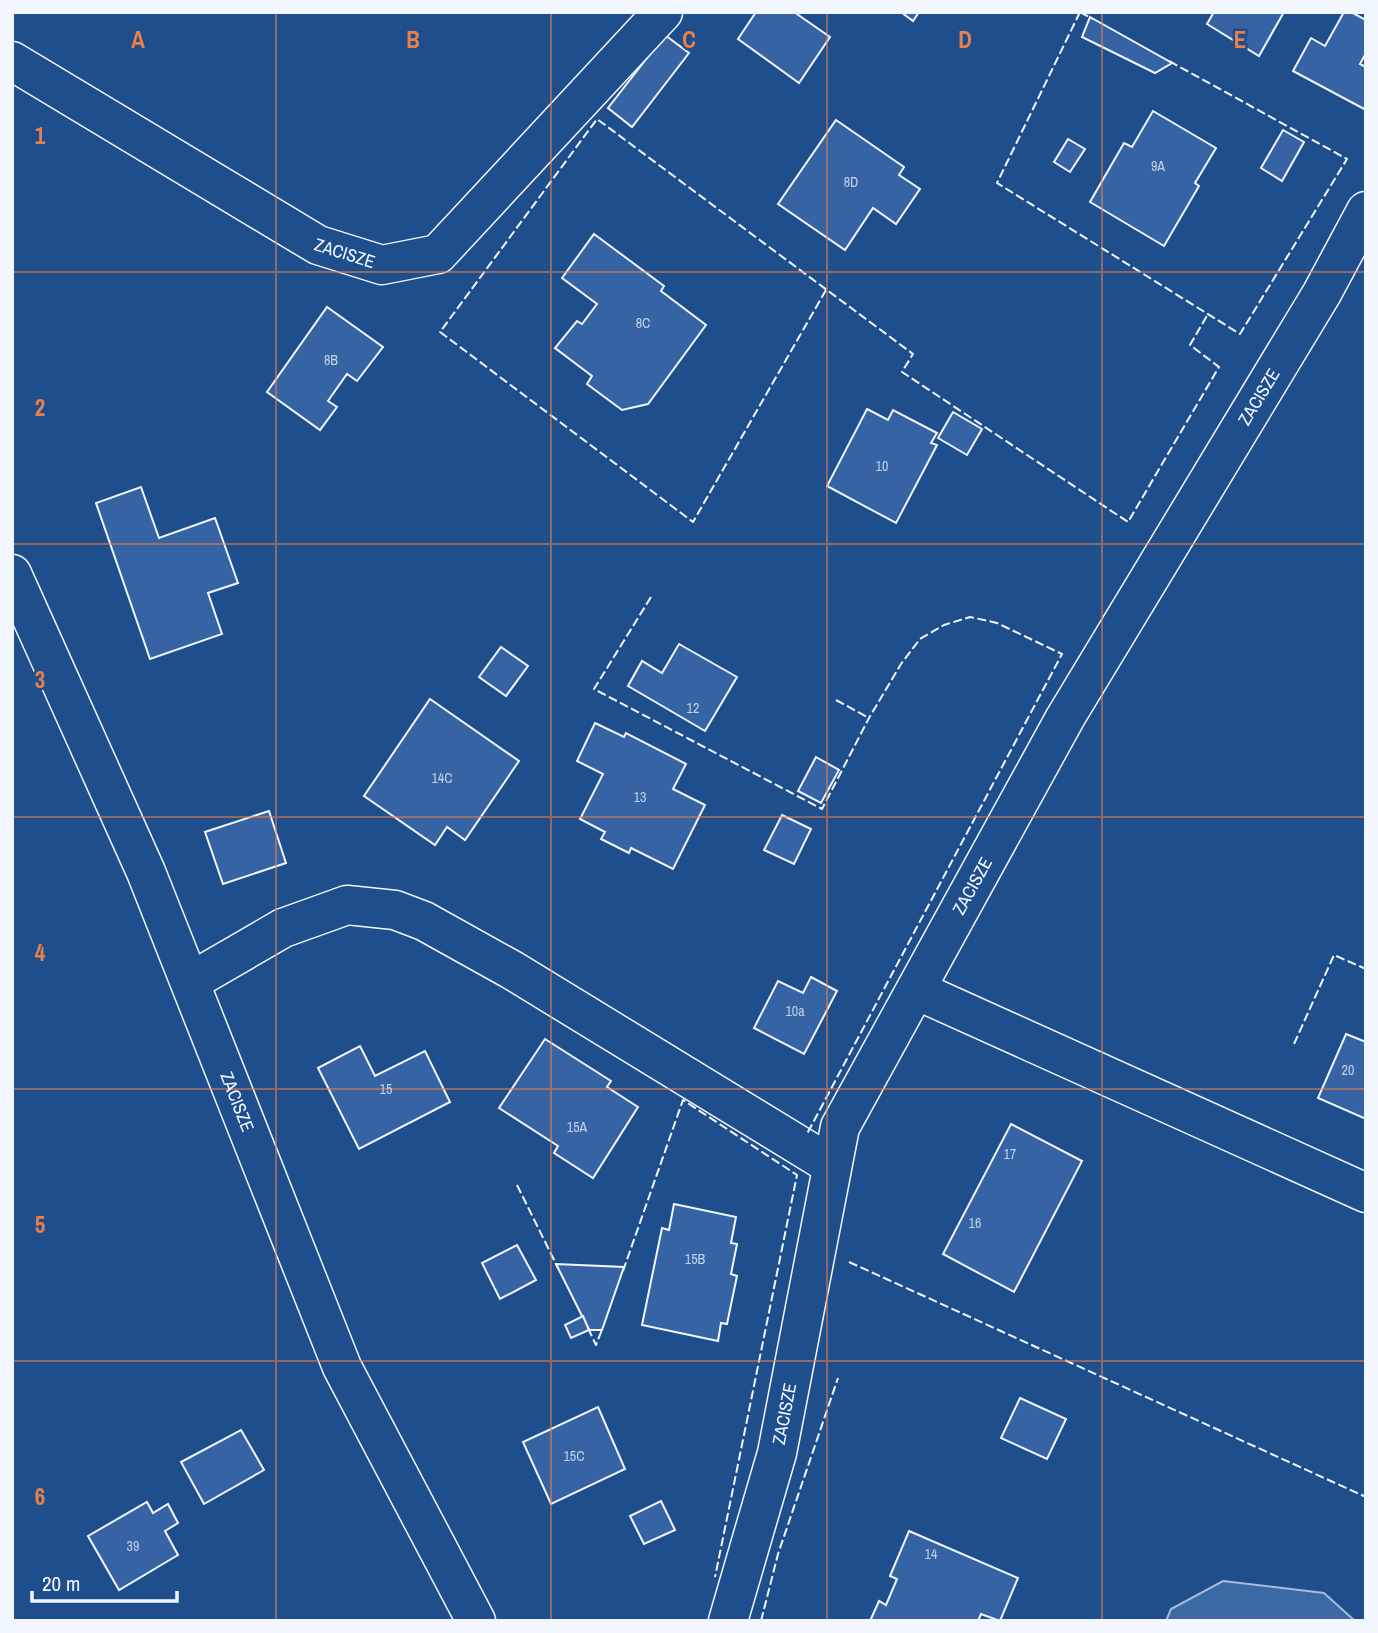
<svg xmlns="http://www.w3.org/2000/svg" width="1378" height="1633" font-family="'Archivo Narrow',sans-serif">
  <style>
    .water { fill: #3b69a3; stroke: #a8bbd7; stroke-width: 2 }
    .building { fill: #3563a3; stroke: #f2f6ff; stroke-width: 2 }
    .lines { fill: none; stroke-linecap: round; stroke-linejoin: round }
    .minor-casing { stroke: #f2f6ff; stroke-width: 41 }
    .minor { stroke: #1f4e8c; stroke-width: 38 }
    .fence { stroke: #f2f6ff; stroke-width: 2; stroke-dasharray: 9 3.5; stroke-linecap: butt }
    .grid { fill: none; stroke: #ea8049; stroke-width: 2; stroke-opacity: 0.55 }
    .labels { text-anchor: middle; stroke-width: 5; stroke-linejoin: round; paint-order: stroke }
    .number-label { font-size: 14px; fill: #c3d1e8 }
    .street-label { font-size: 18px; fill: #f2f6ff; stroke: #1f4e8c }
    .grid-label { font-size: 23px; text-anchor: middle; font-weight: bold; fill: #ea8049; stroke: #1f4e8c; stroke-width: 5; stroke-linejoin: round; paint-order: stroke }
  </style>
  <rect width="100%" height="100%" fill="#1f4e8c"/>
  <polygon class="water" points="1223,1581 1324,1593 1355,1621 1166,1621 1171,1609"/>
  <g class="building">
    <polygon points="756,12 794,12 830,37 799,83 738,39"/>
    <polygon points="901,12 919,12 913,21"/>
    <polygon points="1214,12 1284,12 1259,56 1207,24"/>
    <polygon points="1344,12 1351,12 1366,20 1366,53 1360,64 1366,67 1366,110 1293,71 1311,38 1325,46"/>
    <polygon points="1090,17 1172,63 1155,73 1082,37"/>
    <polygon points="665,35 689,53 632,127 608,108"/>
    <polygon points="1153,111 1216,148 1195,183 1199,186 1164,246 1090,202 1124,143 1132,147"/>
    <polygon points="836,120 904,167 899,175 920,189 896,224 873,208 845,250 778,204"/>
    <polygon points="1283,130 1304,142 1282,181 1261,168"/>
    <polygon points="1068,139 1085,149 1070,172 1054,162"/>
    <polygon points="594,234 664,286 661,291 706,325 648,404 622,410 587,384 592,376 555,348 577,321 582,324 597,304 562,278"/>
    <polygon points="327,307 383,347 357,381 347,374 328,401 337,407 320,430 267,392"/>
    <polygon points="867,409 888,420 893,410 937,433 931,443 937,445 896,523 827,486"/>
    <polygon points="953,412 982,429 967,455 938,438"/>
    <polygon points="141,487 159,538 215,518 238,583 208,593 222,634 150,659 96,503"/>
    <polygon points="679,644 737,677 705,731 628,686 642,661 662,673"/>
    <polygon points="501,647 528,666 506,696 479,677"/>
    <polygon points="430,699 519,761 465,840 447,827 435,845 364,796"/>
    <polygon points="595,723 624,737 626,733 686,764 673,789 705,805 673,869 631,848 629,853 601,839 605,832 580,819 603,774 577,761"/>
    <polygon points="816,757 839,770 821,803 798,791"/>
    <polygon points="269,811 286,863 223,884 205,832"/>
    <polygon points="782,815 811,829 794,864 764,850"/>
    <polygon points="811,977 837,991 804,1054 754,1028 778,981 803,993"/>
    <polygon points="1346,1034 1366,1042 1366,1119 1318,1098"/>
    <polygon points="545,1039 611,1081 607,1087 638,1107 593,1178 554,1153 558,1146 499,1108"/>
    <polygon points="360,1046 375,1076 425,1051 450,1102 359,1149 318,1068"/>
    <polygon points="1011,1124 1082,1161 1014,1292 943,1254"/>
    <polygon points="674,1204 736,1217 731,1243 737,1244 731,1274 737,1276 727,1324 721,1323 718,1341 642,1325 662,1228 669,1230"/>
    <polygon points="517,1245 536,1280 500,1299 482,1263"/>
    <polygon points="556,1264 624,1267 602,1330 589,1330"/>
    <polygon points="583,1316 589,1330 571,1338 565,1325"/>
    <polygon points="1020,1398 1066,1419 1047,1459 1001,1438"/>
    <polygon points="598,1407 625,1469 551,1504 523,1442"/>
    <polygon points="241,1430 264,1470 204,1504 181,1462"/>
    <polygon points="661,1501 675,1530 644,1544 630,1516"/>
    <polygon points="147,1502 153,1513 168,1504 178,1523 165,1531 178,1555 119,1590 88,1536"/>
    <polygon points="909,1531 1018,1578 1000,1621 981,1614 978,1621 870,1621 879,1601 886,1605 897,1579 890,1576"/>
  </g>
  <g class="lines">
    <defs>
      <g id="minor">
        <path id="s1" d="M12,61L318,245L382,265L438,254L663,12"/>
        <path id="s2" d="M12,574L146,872L342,1367L476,1621"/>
        <polyline points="190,982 283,928 347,905 395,910 424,921 512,970 831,1165"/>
        <polyline points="916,990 1366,1193"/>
        <path id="s3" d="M728,1621L777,1453L840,1127L1065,718L1322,293L1366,211"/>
      </g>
    </defs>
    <use href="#minor" class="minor-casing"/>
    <use href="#minor" class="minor"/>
    <g class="fence">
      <polyline points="1080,12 1093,19"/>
      <polyline points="1080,12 997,183 1240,334 1347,159 1169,61"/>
      <polyline points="826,290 693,522 440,332 597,119 913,354 902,372 1128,522 1219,367 1190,345 1208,314"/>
      <polyline points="651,597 594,689 822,809 869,718 901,664 920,639 944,625 970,617 997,623 1062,654 807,1134"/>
      <polyline points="836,700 869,718"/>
      <polyline points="1294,1044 1334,955 1366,969"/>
      <polyline points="517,1185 558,1268"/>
      <polyline points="849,1262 1366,1497"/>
      <polyline points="623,1271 683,1100 797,1175 715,1577"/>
      <polyline points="588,1328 596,1345 603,1327"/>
      <polyline points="761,1621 778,1554 838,1378"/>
    </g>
  </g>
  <path class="grid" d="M276,12V1621M551,12V1621M827,12V1621M1102,12V1621M12,272H1366M12,544H1366M12,817H1366M12,1089H1366M12,1361H1366"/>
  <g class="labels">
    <g class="number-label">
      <text x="1158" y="171">9A</text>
      <text x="851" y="187">8D</text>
      <text x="643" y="328">8C</text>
      <text x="331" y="365">8B</text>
      <text x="882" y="471">10</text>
      <text x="693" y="713">12</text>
      <text x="442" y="783">14C</text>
      <text x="640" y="802">13</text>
      <text x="795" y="1016">10a</text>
      <text x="1348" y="1075">20</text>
      <text x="386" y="1094">15</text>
      <text x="577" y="1132">15A</text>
      <text x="1010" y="1159">17</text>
      <text x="975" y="1228">16</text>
      <text x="695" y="1264">15B</text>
      <text x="574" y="1461">15C</text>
      <text x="133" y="1551">39</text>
      <text x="931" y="1559">14</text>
    </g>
    <g class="street-label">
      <text dy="6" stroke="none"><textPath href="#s1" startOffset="385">ZACISZE</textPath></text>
      <text dy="6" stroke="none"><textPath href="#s3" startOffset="1349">ZACISZE</textPath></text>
      <text dy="6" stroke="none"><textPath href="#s3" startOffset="782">ZACISZE</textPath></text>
      <text dy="6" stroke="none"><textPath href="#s2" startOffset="574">ZACISZE</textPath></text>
      <text dy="6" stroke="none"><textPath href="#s3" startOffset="215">ZACISZE</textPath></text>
    </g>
  </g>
  <g class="grid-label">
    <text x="138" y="48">A</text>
    <text x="413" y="48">B</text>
    <text x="689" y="48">C</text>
    <text x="965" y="48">D</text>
    <text x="1240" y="48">E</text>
    <text x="40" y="144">1</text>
    <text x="40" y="416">2</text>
    <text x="40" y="688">3</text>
    <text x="40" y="961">4</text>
    <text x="40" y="1233">5</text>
    <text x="40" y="1505">6</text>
  </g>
  <rect width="1378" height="1633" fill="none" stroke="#f2f6ff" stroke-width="28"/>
  <path d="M32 1591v10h145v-10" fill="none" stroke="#f2f6ff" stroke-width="3.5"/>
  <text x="42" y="1591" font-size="21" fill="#f2f6ff" stroke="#1f4e8c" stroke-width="5" paint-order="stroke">20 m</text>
</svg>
